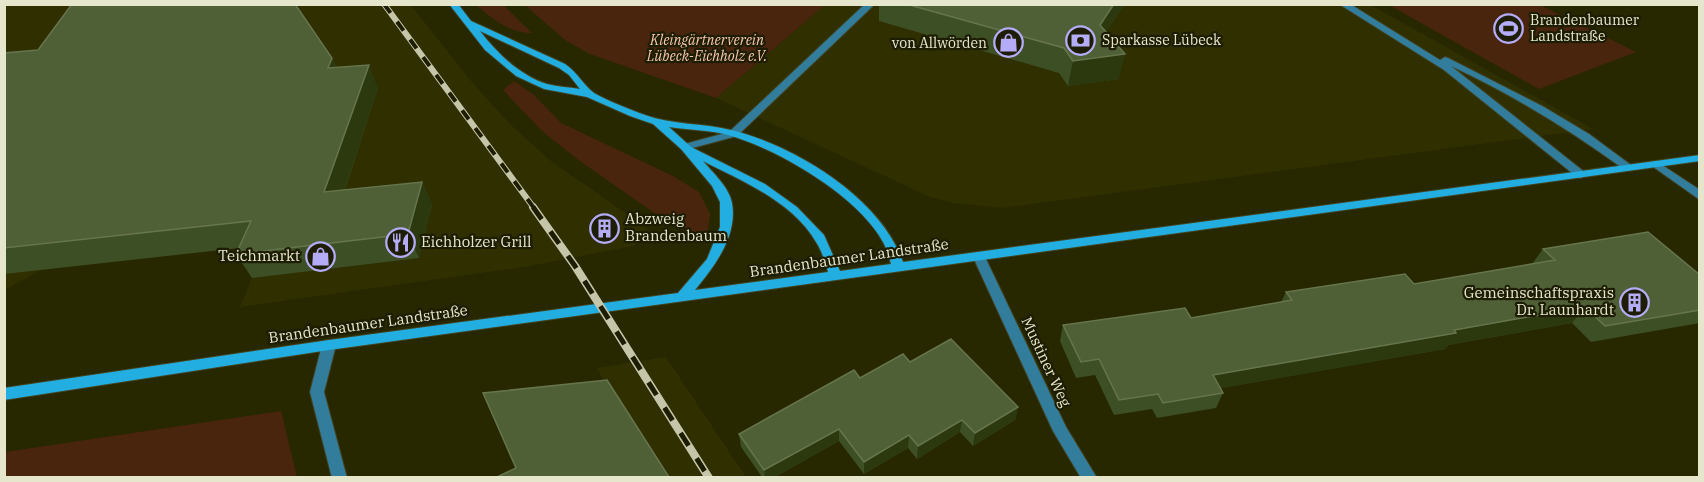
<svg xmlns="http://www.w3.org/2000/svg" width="1704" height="482" font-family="'IBM Plex Serif',serif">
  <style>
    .built { fill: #2f2f00 }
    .green { fill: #4a250e }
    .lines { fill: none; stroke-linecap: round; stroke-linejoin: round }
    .lane-casing { stroke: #42421c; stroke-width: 2 }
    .street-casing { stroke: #42421c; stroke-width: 2 }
    .secondary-casing { stroke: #42421c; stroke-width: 2 }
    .lane { fill: #327d9c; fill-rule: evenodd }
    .street { fill: #327d9c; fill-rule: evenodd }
    .secondary { fill: #23aee1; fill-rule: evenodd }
    .rail-far1-casing { stroke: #c5c6a9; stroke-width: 6 }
    .rail-casing { stroke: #c5c6a9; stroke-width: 8 }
    .rail-far1 { stroke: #1d1d03; stroke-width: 4; stroke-dasharray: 11; stroke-linecap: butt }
    .rail { stroke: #1d1d03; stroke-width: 5; stroke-dasharray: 15; stroke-linecap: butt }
    .wall { fill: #3d4f24 }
    .shaded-wall { fill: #2c380e }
    .building { fill: #4f6036; stroke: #66754d; stroke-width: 1.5 }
    .labels { text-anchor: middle; stroke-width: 4.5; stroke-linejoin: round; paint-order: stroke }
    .far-poi-label { font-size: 14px; fill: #e5e6cb; stroke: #1d1d03; text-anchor: start }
    .far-park-label { font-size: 14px; font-style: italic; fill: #f6c5ac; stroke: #1d1d03 }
    .poi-label { font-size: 15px; fill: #e5e6cb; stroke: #1d1d03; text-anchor: start }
    .street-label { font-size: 15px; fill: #e5e6cb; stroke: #1d1d03 }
  </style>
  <rect width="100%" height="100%" fill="#272700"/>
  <g class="built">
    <polygon points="1369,4 1593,129 1002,208 954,203 930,197 716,98 825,5"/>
    <polygon points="5,5 411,5 471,81 511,125 551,161 633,218 654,235 633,246 531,266 240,307 265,245 41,270 5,290"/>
    <polygon points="666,357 746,477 664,477 596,368"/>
  </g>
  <g class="green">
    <path d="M476,5H503L532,33C510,34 492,18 476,5Z"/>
    <polygon points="525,5 825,5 716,98 590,54 565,40"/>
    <polygon points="1389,5 1540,5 1636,52 1539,89"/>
    <polygon points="514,81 534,95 561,123 673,176 699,192 710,214 708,229 705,237 660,217 577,159 541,130 503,90"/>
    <polygon points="281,411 297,477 5,477 5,452"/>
  </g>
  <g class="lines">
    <defs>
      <g id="lane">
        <polygon points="865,4 875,4 737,136 685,150 681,149 680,147 681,145 729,132"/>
        <path d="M1339,4H1350L1440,60L1445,57L1448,58L1544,107L1589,134L1635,168L1633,170H1625C1570,130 1513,95 1451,66L1587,174L1581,178L1577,177L1444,70Z"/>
      </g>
      <g id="street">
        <polygon points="1656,161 1700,190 1700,200 1652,166 1651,164 1652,162"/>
        <polygon points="979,253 985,257 1066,427 1097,478 1081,478 1053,431 973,257"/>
        <polygon points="329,340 334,341 336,345 324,392 347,478 332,478 310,392 322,345 324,341"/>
      </g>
      <path id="secondary" d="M449,4H458L471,21L565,64C577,72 585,87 594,93C608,101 629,109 645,115C672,125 703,123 731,130C794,145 881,198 903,262L1700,155V161L329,350L4,400V388L329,340L678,293L707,259L720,227V202L712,186L681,149L653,124L630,116L587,97L544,89L516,76L485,50ZM480,31L559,68L569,75L580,89C569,87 558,87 547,84C519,75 497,53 480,31ZM669,127C688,130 709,130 728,135C778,149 858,196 883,242C887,249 889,257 891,264L840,271L824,235L797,207L765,184L691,147ZM703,161C742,181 793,202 816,242C822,251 825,262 828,272L695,290C714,267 738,236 732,203C729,187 713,173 703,161Z"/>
    </defs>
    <use href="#lane" class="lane-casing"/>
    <use href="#street" class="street-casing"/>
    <use href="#secondary" class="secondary-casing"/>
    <use href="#lane" class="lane"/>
    <use href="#street" class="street"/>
    <use href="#secondary" class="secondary"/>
    <defs>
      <polyline id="rail-far1" points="384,4 534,208"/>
      <polyline id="rail" points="533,207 575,266 709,478"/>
    </defs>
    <use href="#rail-far1" class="rail-far1-casing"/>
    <use href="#rail" class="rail-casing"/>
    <use href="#rail-far1" class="rail-far1"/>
    <use href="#rail" class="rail"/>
  </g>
  <g class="wall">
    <polygon points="879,4 1125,4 1106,32 1119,79 1068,86 1059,73 879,21"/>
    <polygon points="38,50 332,58 337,68 378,88 345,190 422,182 432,205 419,258 252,278 236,254 239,248 4,274 4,53"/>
    <polygon points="1543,249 1700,275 1700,323 1591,342 1572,323 1448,345 1445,349 1221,388 1223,393 1216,408 1157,418 1152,409 1114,415 1095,375 1076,378 1060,341 1063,325 1191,318 1281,302 1286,292 1414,284 1532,264"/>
    <polygon points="910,362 1018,407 1015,420 973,446 960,432 917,459 908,448 864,474 839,441 775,477 762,477 741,447 739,434 860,378"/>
  </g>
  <g class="shaded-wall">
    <polygon points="1114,4 1125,4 1095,49 1100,25"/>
    <polygon points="1125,54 1119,79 1068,86 1073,61"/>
    <polygon points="332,58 343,81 328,68"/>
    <polygon points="369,65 378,88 336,216 324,192"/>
    <polygon points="422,182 432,205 419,258 408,234"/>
    <polygon points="1585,307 1572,323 1448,345 1445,349 1206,391 1213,375"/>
    <polygon points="1018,407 1015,420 973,446 975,433"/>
    <polygon points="962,420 960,432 917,459 918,446"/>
    <polygon points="839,429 839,441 775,477 765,477 764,470"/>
    <polygon points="909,435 908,448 864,474 864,462"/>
  </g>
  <g class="building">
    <polygon points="72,4 295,4 332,58 328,68 369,65 324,192 422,182 408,234 236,254 251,221 4,248 4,53 38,50"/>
    <polygon points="906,4 1114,4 1100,25 1125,54 1073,61 1064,48"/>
    <polygon points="1648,232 1700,275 1700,310 1605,326 1585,307 1454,330 1456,333 1213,375 1223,393 1163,403 1158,394 1119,400 1099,359 1081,362 1063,325 1185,308 1191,318 1292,300 1286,292 1405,274 1414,284 1555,260 1543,249"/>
    <polygon points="951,339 1018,407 975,433 962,420 918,446 909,435 864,462 839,429 764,470 739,434 854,370 860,378 903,354 910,362"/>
    <polygon points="607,380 669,477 497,477 516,468 483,393"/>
  </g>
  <defs>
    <symbol id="stadium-ring" viewBox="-11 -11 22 22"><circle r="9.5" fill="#1d1d03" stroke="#b5acf8" stroke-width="1.5"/><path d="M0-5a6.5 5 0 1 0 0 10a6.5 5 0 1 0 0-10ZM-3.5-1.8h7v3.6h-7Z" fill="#b5acf8"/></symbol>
    <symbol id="bank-ring" viewBox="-11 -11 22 22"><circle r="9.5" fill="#1d1d03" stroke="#b5acf8" stroke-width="1.5"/><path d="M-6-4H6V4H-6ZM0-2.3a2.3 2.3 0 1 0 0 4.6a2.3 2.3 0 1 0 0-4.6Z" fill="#b5acf8"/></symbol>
    <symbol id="shop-ring" viewBox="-11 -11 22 22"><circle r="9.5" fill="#1d1d03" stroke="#b5acf8" stroke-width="1.5"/><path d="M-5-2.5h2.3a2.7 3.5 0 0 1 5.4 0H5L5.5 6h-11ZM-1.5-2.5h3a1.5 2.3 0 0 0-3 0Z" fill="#b5acf8"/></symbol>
    <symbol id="building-ring" viewBox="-11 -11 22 22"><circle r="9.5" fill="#1d1d03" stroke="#b5acf8" stroke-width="1.5"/><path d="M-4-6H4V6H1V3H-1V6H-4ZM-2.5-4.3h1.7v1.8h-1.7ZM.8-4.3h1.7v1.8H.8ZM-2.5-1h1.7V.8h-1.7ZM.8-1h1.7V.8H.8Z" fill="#b5acf8"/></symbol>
    <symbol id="restaurant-ring" viewBox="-11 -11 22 22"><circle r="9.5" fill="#1d1d03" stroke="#b5acf8" stroke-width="1.5"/><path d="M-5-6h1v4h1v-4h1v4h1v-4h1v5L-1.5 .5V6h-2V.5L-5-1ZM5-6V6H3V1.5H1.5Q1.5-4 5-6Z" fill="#b5acf8"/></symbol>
  </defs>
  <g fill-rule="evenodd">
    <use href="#stadium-ring" x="1492" y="12" width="33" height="33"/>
    <use href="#bank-ring" x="1064" y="24" width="33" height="33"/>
    <use href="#shop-ring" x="992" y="26" width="33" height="33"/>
    <use href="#building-ring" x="588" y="212" width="33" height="33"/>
    <use href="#restaurant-ring" x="384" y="226" width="33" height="33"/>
    <use href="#shop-ring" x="304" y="240" width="33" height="33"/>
    <use href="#building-ring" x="1618" y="286" width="33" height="33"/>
  </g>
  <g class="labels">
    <g class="far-poi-label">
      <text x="1530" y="25">Brandenbaumer<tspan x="1530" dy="16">Landstraße</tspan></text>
      <text x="1102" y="45">Sparkasse Lübeck</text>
      <text x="987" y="48" text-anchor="end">von Allwörden</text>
    </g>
    <g class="far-park-label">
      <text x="707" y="45">Kleingärtnerverein<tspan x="707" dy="16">Lübeck-Eichholz e.V.</tspan></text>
    </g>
    <g class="poi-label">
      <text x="625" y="224">Abzweig<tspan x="625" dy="17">Brandenbaum</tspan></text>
      <text x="421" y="247">Eichholzer Grill</text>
      <text x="300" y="261" text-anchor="end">Teichmarkt</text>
      <text x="1614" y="298" text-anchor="end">Gemeinschaftspraxis<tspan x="1614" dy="17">Dr. Launhardt</tspan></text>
    </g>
    <g class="street-label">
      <text transform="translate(849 258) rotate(-8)" y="5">Brandenbaumer Landstraße</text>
      <text transform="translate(368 324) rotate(-8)" y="5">Brandenbaumer Landstraße</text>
      <text transform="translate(1046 362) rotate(65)" y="5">Mustiner Weg</text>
    </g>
  </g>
  <rect width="1704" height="482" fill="none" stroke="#e5e6cb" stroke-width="12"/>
</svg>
